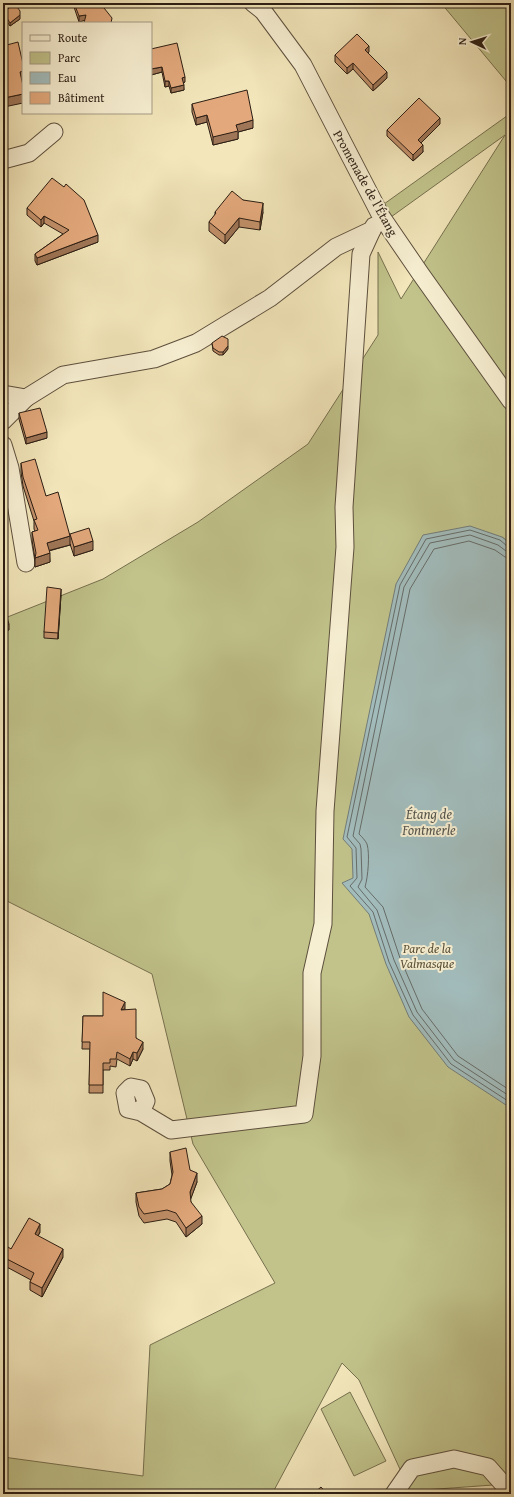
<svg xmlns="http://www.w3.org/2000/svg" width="514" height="1497" font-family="'Gentium Book Plus',serif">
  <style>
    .green { fill: #c1c38b; stroke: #76704f }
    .water { fill: #a2bcbc; stroke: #727c78 }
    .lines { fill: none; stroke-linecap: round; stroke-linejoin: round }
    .shore { stroke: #666c68; stroke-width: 1 }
    .minor-casing { stroke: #5d4f3d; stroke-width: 19 }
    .minor { stroke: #f7efd2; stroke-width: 17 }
    .wall { fill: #c3916b; stroke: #2b1d13 }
    .shaded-wall { fill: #9f7657; stroke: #2b1d13 }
    .building { fill: #e3a97c; stroke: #2b1d13 }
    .labels { text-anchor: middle; stroke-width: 4; stroke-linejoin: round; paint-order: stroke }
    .street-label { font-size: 13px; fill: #2b1d13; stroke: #f7efd2 }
    .park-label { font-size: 13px; font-style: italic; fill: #584f37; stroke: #f7efd2 }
    .water-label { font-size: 14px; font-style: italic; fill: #55554e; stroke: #f7efd2 }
  </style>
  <rect width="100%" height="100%" fill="#f2e6ba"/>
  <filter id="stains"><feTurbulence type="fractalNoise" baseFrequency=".005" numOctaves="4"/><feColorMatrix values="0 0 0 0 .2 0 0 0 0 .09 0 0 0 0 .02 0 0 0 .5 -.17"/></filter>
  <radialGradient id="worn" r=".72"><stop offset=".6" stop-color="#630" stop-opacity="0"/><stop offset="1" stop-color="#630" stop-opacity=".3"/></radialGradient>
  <g class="green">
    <polygon points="441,3 511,3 511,87"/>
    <polygon points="511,113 511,544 502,537 511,560 511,1494 500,1494 493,1485 410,1491 359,1380 342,1363 272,1494 3,1494 3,1457 143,1476 150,1345 275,1283 193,1144 152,974 3,899 3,720 5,618 103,579 198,522 308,444 378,335 378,252 401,299 505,135 391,217 384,204"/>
    <polygon points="350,1392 386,1461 354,1476 321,1409"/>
  </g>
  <polygon class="water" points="470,526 502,537 511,544 511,1106 506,1105 448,1067 409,1017 386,964 369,914 342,883 353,878 352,849 343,839 396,584 423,535"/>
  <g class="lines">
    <g class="shore">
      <polyline points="511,547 507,546 500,540 470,530 426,539 400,585 347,837 356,848 357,878 350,886 373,912 389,962 413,1015 451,1064 508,1101 511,1102"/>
      <polyline points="511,552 506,551 498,545 470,535 430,543 404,587 353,836 360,844 361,849 362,879 358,887 377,910 394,960 417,1012 454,1060 511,1097"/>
      <path d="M511,558L505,557L495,550L469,541L434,549L410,589L359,834C362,837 365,840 367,844C370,854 368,877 365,887L383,907L400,958L422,1009L458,1056L511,1091"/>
    </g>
    <defs>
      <g id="minor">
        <polyline points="253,3 263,11 303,65 381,216 420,273 511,401"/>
        <polyline points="3,160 29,153 54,132"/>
        <polyline points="3,394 26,398 63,375 154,359 196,343 270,298 336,247 372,230 374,226"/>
        <polyline points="3,421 26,398"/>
        <polyline points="3,445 10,468 26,563"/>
        <polyline points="141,1112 146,1101 141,1089 131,1087 125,1093 128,1109 141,1112 171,1130 304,1114 312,1056 312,973 323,924 325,811 345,547 344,507 361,254 372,230"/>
        <polyline points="394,1494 412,1468 454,1459 488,1467 511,1493"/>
      </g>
    </defs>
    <use href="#minor" class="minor-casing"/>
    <use href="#minor" class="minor"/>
  </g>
  <g class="wall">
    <polygon points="74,3 100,3 112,23 85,20 79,22 74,7"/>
    <polygon points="3,12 20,19 10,26 3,16"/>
    <polygon points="3,46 23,64 23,80 22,80 4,107 3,102"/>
    <polygon points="151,49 185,82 183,83 184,90 171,93 169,86 165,87 162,72 151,75"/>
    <polygon points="369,52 368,53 387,78 373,91 353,69 347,74 335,62 335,55"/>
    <polygon points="192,104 253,128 238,132 238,139 213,145 207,122 196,125 192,112"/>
    <polygon points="440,124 421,143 423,152 413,161 387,136 387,130"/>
    <polygon points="243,200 263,212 260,230 239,227 225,244 209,231 209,222 215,215 215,212"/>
    <polygon points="27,208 98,242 37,265 35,261 35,254 63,234 44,223 41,227 27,215"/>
    <polygon points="212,343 228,349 223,355 219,355 213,351"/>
    <polygon points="19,413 47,438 26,444 19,419"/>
    <polygon points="21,463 46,496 70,535 93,550 74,556 70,544 70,545 49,551 50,562 35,567 35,559 32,540 32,532 35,531 34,529 34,521 23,486 21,472"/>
    <polygon points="61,595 58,639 44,638 44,632"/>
    <polygon points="125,1009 136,1038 143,1049 137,1061 133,1059 130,1066 117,1059 116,1067 110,1066 110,1070 103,1070 103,1093 89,1093 90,1049 82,1049 83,1016 103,1016"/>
    <polygon points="170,1152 190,1170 197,1182 190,1200 202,1224 186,1237 176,1222 167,1219 144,1223 139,1216 136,1202 136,1193 162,1189 170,1184 172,1175 170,1161"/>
    <polygon points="40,1232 38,1236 63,1257 42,1297 30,1290 30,1282 31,1280 3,1265 3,1249 11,1249"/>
  </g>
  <g class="shaded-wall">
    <polygon points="20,15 20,19 10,26 10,23"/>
    <polygon points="86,15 86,20 79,22 79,16"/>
    <polygon points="369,46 369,52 365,56 365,50"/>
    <polygon points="353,63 353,69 347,74 347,68"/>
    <polygon points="162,67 162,72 151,75 151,69"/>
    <polygon points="23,71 23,80 20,80 20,72"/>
    <polygon points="387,72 387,78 373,91 373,85"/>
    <polygon points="185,77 185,82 182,83 182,78"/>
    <polygon points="165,81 169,81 169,86 165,87"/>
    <polygon points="184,85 184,90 171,93 171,88"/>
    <polygon points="23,94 23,103 4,107 4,98"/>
    <polygon points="207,115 207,122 196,125 196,118"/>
    <polygon points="440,118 440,124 418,146 418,140"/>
    <polygon points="253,120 253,128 238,132 238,139 213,145 213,137 236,125"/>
    <polygon points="423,145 423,152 413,161 413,155"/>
    <polygon points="263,203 263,212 260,230 260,222"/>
    <polygon points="44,216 44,223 41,227 41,220"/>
    <polygon points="239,218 239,227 225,244 225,235"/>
    <polygon points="98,235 98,242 37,265 37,258"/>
    <polygon points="228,346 228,349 223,355 223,352"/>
    <polygon points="47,432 47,438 26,444 26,438"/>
    <polygon points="70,536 70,545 47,551 47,543"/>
    <polygon points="93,541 93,550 74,556 74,547"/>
    <polygon points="50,553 50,562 35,567 35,558"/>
    <polygon points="61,589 61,595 58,639 58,633"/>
    <polygon points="9,624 9,630 3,632 3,626"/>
    <polygon points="125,1002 125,1009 121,1010"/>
    <polygon points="143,1042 143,1049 137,1061 137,1053"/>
    <polygon points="133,1052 133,1059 130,1066 130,1059"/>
    <polygon points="197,1173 197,1182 190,1201 190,1192"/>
    <polygon points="202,1216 202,1224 186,1237 186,1228"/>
    <polygon points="40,1224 40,1232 35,1242 35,1234"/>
    <polygon points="63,1249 63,1257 42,1297 42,1288"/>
  </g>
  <g class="building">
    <polygon points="74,3 100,3 112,18 111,23 84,23 86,15 79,16"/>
    <polygon points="15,4 20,11 20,15 10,23 3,12"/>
    <polygon points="357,34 369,46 365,50 387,72 373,85 353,63 347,68 335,55"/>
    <polygon points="18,42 23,64 23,71 20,72 23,86 23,94 4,98 3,93 3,46"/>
    <polygon points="177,43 185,77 182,78 184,85 171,88 169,81 165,81 162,67 151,69 151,49"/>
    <polygon points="247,90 253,120 236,125 238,131 213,137 207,115 196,118 192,104"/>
    <polygon points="419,98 440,118 418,140 423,145 413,155 387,130"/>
    <polygon points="52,178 64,187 66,184 84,200 98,235 37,258 35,254 69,230 44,216 41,220 27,208"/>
    <polygon points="232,191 243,200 263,203 260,222 239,218 225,235 209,222 216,213 215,212"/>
    <polygon points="222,336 228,339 228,346 223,352 219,352 213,348 212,343"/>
    <polygon points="40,408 47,432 26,438 19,413"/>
    <polygon points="35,459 46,496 58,492 70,536 47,543 50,553 35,558 36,553 32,532 38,530 34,520 37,519 23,477 21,463"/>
    <polygon points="89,528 93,541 74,547 70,534"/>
    <polygon points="47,587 61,589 58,633 44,632"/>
    <polygon points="3,605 9,624 3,626"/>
    <polygon points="103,992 125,1002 121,1010 136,1009 136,1038 143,1042 137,1053 133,1052 130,1059 117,1052 116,1059 110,1059 110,1063 103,1063 103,1085 89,1085 90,1042 82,1042 83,1016 103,1016"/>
    <polygon points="186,1148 190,1170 197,1173 190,1192 191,1202 202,1216 186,1228 176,1213 167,1210 144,1214 139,1207 136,1193 162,1189 170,1184 173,1172 170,1152"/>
    <polygon points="29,1218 40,1224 35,1234 63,1249 42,1288 30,1282 34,1273 3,1257 3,1249 5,1245 11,1249"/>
    <polygon points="321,1487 327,1494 313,1494"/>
  </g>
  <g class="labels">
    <g class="street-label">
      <text transform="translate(366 183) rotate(61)" y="5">Promenade de l'Étang</text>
    </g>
    <g class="park-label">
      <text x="427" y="953">Parc de la<tspan x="427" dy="15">Valmasque</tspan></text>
    </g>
    <g class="water-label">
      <text x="429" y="819">Étang de<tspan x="429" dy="16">Fontmerle</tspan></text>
    </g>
  </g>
  <rect width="514" height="1497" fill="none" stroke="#f2e6ba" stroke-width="16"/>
  <rect x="4" y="4" width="506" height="1489" fill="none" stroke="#2b1d13" stroke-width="2"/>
  <rect x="8" y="8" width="498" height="1481" fill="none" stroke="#2b1d13"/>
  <rect x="22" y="22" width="130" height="92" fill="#f7efd2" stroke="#a59b86"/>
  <rect x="30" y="35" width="20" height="6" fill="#f7efd2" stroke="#a59b86"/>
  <text x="58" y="42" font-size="12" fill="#2b1d13">Route</text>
  <rect x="30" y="52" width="20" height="12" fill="#c1c38b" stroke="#a59b86"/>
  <text x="58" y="62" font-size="12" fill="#2b1d13">Parc</text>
  <rect x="30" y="72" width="20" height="12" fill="#a2bcbc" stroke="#a59b86"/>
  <text x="58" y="82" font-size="12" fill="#2b1d13">Eau</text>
  <rect x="30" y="92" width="20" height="12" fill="#e3a97c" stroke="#a59b86"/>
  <text x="58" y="102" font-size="12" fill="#2b1d13">Bâtiment</text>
  <g transform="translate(472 42) rotate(274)" stroke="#f7efd2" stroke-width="3" paint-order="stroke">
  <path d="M0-3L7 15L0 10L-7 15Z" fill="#2b1d13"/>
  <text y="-6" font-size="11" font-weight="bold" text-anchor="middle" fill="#2b1d13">N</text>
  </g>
  <rect width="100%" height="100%" filter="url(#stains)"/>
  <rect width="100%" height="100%" fill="url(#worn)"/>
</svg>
